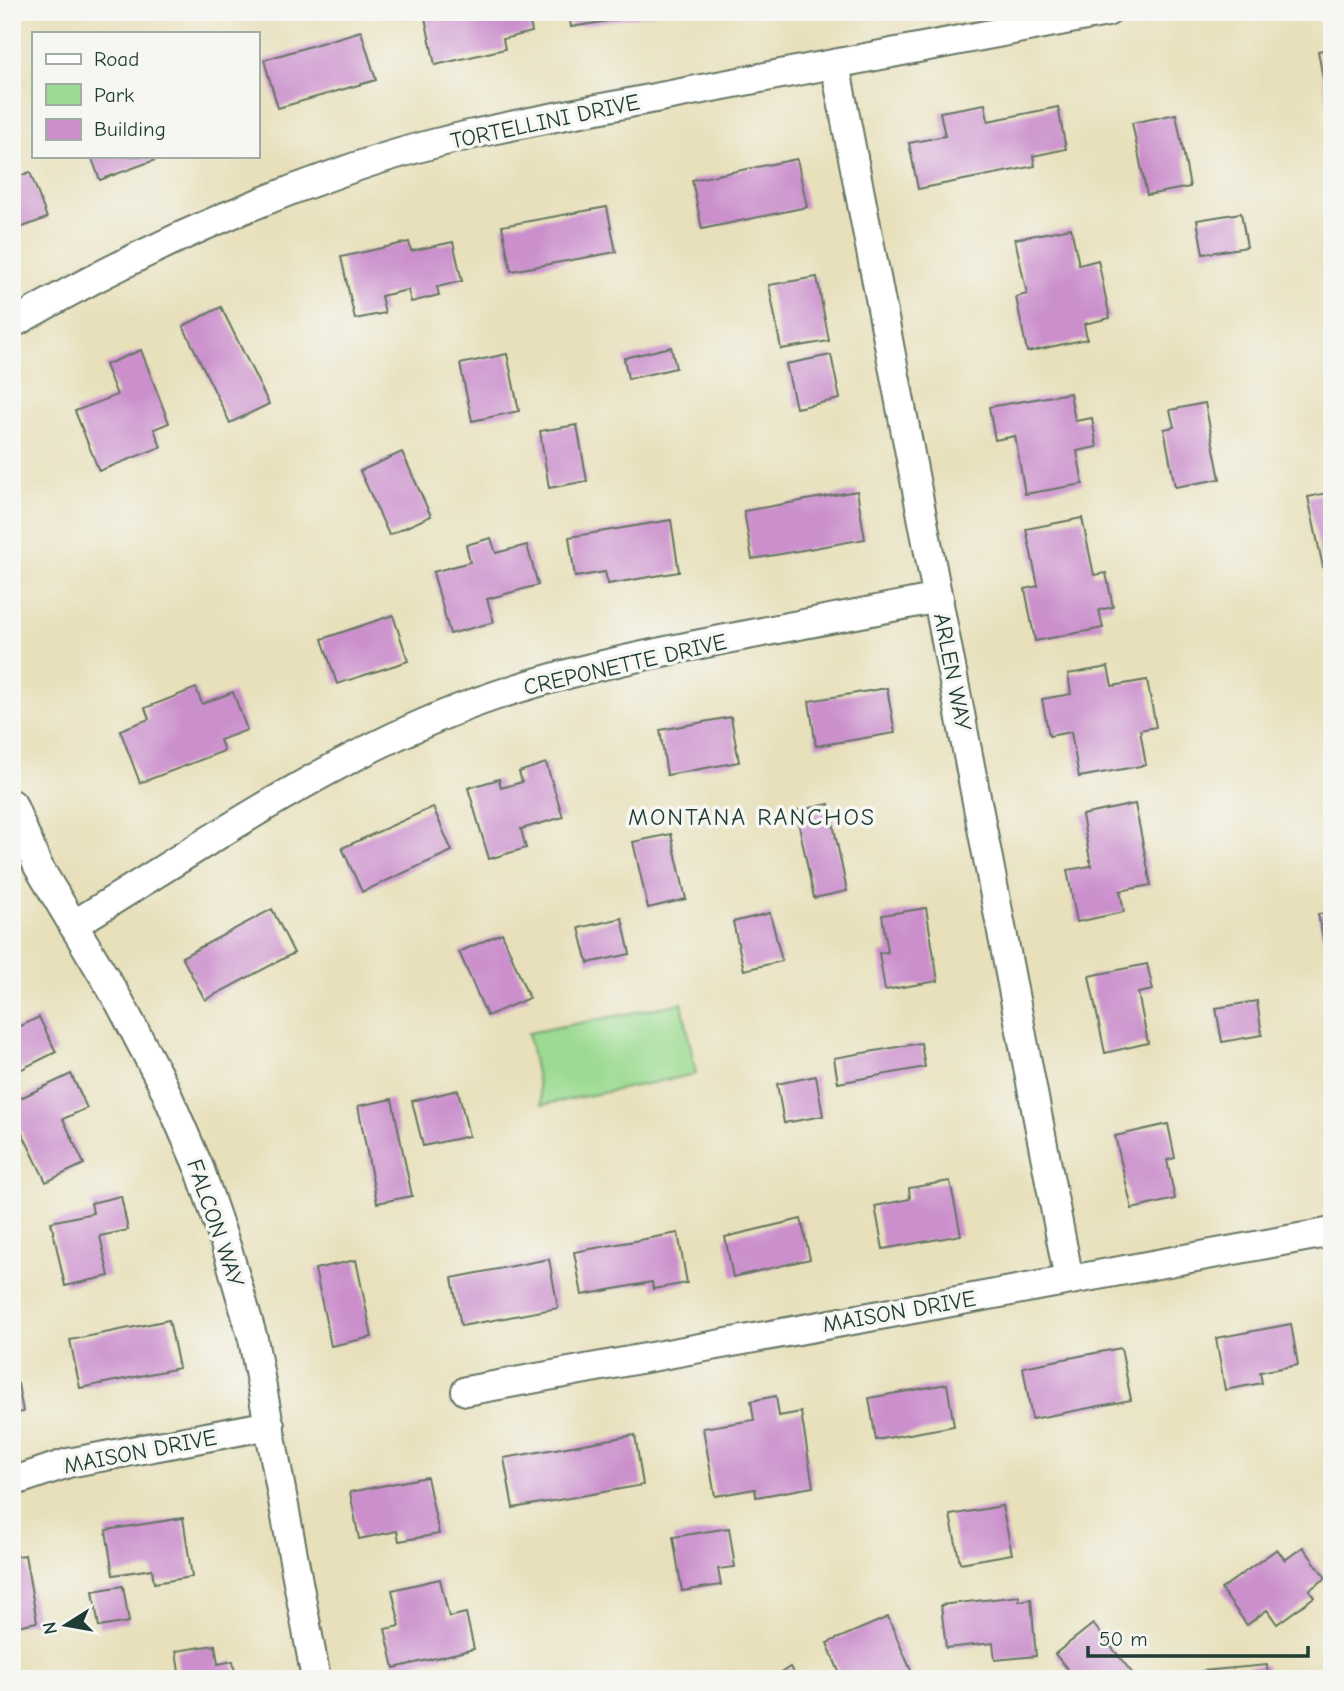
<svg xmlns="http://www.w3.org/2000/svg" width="1344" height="1691" font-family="'Comic Neue',sans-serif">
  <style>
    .green { fill: #9cdb91; stroke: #5e8c62; stroke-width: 2 }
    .building { fill: #cb8fcc }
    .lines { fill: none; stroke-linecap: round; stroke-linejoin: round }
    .minor-casing { stroke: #657663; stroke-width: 32 }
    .minor { stroke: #fff; stroke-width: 28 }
    .labels { text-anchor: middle; stroke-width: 7; stroke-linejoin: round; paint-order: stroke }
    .street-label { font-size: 23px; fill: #1f3d34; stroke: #f6f6f2 }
    .neighbourhood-label { font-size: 24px; letter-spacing: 2px; fill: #1f3d34; stroke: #f6f6f2 }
  </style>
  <rect width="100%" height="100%" fill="#f6f6f2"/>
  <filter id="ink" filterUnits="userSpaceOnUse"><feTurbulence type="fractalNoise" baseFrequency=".0143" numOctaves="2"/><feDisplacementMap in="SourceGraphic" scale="14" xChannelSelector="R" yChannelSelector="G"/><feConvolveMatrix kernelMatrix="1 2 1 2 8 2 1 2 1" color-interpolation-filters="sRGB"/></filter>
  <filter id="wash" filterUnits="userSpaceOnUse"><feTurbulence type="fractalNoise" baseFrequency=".00686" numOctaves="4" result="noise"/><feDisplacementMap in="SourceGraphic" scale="28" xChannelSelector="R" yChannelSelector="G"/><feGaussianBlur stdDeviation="1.57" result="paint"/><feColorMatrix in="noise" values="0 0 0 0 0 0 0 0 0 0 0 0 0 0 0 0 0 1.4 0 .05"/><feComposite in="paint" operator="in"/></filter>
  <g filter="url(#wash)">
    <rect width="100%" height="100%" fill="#e8e0bb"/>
    <polygon class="green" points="682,1003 696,1074 542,1105 528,1033"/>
    <g id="blocks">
      <g class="building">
        <polygon points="428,12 528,12 532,32 503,39 505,49 435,65 424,13"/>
        <polygon points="569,12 653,12 653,14 571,27"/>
        <polygon points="1332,27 1332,46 1330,46 1327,28"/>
        <polygon points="361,31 376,80 278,108 264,60"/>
        <polygon points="1332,48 1332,116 1330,117 1318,51"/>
        <polygon points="985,104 988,121 1058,107 1066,149 1033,156 1035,166 918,189 909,143 945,136 940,112"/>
        <polygon points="1176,114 1190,187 1147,195 1132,123"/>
        <polygon points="91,156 166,156 100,180"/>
        <polygon points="797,159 807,207 702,229 692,180"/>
        <polygon points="30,172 47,218 12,231 12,179"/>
        <polygon points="607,207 616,252 511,271 502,226"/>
        <polygon points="1241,213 1247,247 1203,254 1197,220"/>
        <polygon points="1071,228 1079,265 1098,260 1110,318 1084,324 1087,339 1027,352 1016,297 1027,294 1015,239"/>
        <polygon points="409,242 411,251 453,242 462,281 437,287 439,295 411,302 408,290 381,296 385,313 355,319 341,257"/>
        <polygon points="817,277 829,341 781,349 769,285"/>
        <polygon points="221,307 269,404 230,423 183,326"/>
        <polygon points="671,347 676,368 628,379 624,358"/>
        <polygon points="141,350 169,423 154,429 161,447 99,471 75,411 117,395 105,365"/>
        <polygon points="507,354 519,411 472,421 460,364"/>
        <polygon points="831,355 840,399 796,408 786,364"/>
        <polygon points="1070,393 1075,421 1092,418 1097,447 1077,451 1083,484 1025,494 1015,436 995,440 989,407"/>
        <polygon points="1205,403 1220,479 1175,487 1164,429 1174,427 1170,410"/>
        <polygon points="577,425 587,481 549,488 540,431"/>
        <polygon points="402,452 431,516 389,535 360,471"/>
        <polygon points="857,491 865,539 752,559 744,511"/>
        <polygon points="1332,492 1332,570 1324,572 1308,497"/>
        <polygon points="1082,518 1094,575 1106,573 1113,607 1099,610 1103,628 1035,641 1025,589 1038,586 1026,529"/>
        <polygon points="671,520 679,572 608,584 605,572 575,577 569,537"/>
        <polygon points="491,538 496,553 527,545 538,585 487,599 494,622 450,634 433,572 470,562 466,545"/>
        <polygon points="393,615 408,661 337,684 322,639"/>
        <polygon points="1108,667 1112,686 1147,680 1156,727 1140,730 1146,765 1079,777 1071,732 1049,736 1042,699 1071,694 1068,674"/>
        <polygon points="196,688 202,704 233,692 247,730 220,740 224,751 140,783 120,730 149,719 145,708"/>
        <polygon points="887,688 895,733 816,746 809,701"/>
        <polygon points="731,717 739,762 667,775 660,730"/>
        <polygon points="546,763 563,817 521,829 526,848 489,859 468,788 499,779 501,788 522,782 519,772"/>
        <polygon points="829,804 847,891 814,898 796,811"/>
        <polygon points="1135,804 1151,885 1120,891 1124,912 1077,922 1067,870 1091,866 1082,815"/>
        <polygon points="433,807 452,851 362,892 342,848"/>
        <polygon points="671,834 686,899 648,908 633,842"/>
        <polygon points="926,908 938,981 885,990 879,953 888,952 882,915"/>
        <polygon points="272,909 294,953 205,1000 182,957"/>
        <polygon points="1332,912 1332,964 1328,964 1318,914"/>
        <polygon points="770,913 782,961 744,970 733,922"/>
        <polygon points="622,918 630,954 588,963 579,928"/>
        <polygon points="502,933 529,998 487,1016 459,952"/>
        <polygon points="1147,964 1153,990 1138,993 1148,1043 1105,1053 1089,976"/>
        <polygon points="1257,1001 1262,1035 1222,1042 1216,1008"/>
        <polygon points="39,1017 56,1052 12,1074 12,1018 17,1028"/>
        <polygon points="921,1043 925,1067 838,1083 834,1058"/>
        <polygon points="71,1074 87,1108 63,1119 84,1164 46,1182 12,1112 12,1102"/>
        <polygon points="816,1076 823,1116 784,1123 777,1084"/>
        <polygon points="458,1090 469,1136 423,1146 412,1101"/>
        <polygon points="392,1099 412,1196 377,1203 358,1106"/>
        <polygon points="1168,1124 1175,1158 1167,1160 1175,1199 1132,1209 1115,1136"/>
        <polygon points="950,1181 961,1235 883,1249 875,1206 910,1199 909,1188"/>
        <polygon points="121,1196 128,1230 100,1236 109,1276 65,1286 51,1222 93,1213 91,1203"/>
        <polygon points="801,1219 810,1259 733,1277 725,1237"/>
        <polygon points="678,1233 687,1283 653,1289 652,1282 582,1295 574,1252"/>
        <polygon points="549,1259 558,1308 461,1326 452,1278"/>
        <polygon points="356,1260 372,1337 331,1346 315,1269"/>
        <polygon points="169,1320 179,1368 80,1388 70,1340"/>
        <polygon points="1291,1324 1298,1365 1260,1372 1262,1383 1225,1390 1216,1338"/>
        <polygon points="1121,1348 1131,1400 1032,1419 1023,1367"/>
        <polygon points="18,1384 23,1412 12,1414 12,1385"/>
        <polygon points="947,1384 954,1426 876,1440 869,1398"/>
        <polygon points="776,1396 779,1416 801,1412 813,1487 756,1497 755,1489 715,1496 703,1428 754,1420 751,1401"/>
        <polygon points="635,1435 643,1485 513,1508 504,1458"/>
        <polygon points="427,1477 439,1534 399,1541 397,1531 359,1539 350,1492"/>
        <polygon points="1002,1506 1012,1554 960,1563 950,1515"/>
        <polygon points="183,1518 192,1577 154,1583 152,1569 113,1575 106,1530"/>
        <polygon points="729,1528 735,1567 718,1569 721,1585 682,1591 673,1537"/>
        <polygon points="1303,1547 1326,1578 1309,1590 1314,1597 1277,1624 1267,1610 1247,1625 1221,1589 1277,1549 1285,1560"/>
        <polygon points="25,1555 37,1622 12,1627 12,1557"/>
        <polygon points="440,1579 449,1617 466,1613 474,1649 394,1668 385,1629 400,1626 392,1590"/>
        <polygon points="123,1586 129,1622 99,1627 93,1591"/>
        <polygon points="1019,1596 1019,1601 1031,1599 1036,1656 995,1660 993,1643 946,1648 941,1605"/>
        <polygon points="888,1617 912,1673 899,1679 842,1679 827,1643"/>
        <polygon points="1093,1624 1137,1679 1072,1679 1074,1677 1055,1654"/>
        <polygon points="215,1645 218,1664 233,1661 236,1679 180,1679 176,1651"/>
        <polygon points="1267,1665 1268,1679 1203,1679 1202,1671"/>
        <polygon points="790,1667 797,1679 771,1679"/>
        <polygon points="34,1674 35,1679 15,1679 15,1677"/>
        <polygon points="69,1675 69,1679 52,1679 52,1677"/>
      </g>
    </g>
  </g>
  <g filter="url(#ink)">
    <use href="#blocks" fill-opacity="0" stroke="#657663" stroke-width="2"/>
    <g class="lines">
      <defs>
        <g id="minor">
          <polyline points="835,64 1069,1280"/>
          <path d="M12,324C117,263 226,212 341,172C443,135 553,118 660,97C809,69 958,40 1107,12"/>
          <polyline points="12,804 38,866 120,1003 163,1085 200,1170 229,1255 253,1339 316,1679"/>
          <path d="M73,925C193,852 311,770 441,716C532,678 629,658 726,639C797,626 868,612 939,598"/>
          <polyline points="466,1391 1332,1232"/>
          <polyline points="12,1482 68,1463 270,1425"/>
        </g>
      </defs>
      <use href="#minor" class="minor-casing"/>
      <use href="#minor" class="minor"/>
    </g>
  </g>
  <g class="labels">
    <g class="street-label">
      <text transform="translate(545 121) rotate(-12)" y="8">TORTELLINI DRIVE</text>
      <text transform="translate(625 664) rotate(-13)" y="8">CREPONETTE DRIVE</text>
      <text transform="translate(953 672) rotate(79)" y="8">ARLEN WAY</text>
      <text transform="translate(216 1223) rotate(71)" y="8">FALCON WAY</text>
      <text transform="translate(899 1311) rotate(-10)" y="8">MAISON DRIVE</text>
      <text transform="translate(140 1451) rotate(-11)" y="8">MAISON DRIVE</text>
    </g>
    <g class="neighbourhood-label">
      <text x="752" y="825">MONTANA RANCHOS</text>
    </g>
  </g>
  <rect width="1344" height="1691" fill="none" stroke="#f6f6f2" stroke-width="42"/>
  <rect x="32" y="32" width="228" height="126" fill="#f6f6f2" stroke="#a0aca6" stroke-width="2"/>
  <rect x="46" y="54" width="35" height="10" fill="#ffffff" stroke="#a0aca6" stroke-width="2"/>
  <text x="94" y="66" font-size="21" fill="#1f3d34">Road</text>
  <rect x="46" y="84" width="35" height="21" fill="#9cdb91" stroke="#a0aca6" stroke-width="2"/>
  <text x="94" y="102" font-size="21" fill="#1f3d34">Park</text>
  <rect x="46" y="119" width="35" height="21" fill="#cb8fcc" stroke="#a0aca6" stroke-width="2"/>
  <text x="94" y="136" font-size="21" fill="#1f3d34">Building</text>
  <g transform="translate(66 1625) rotate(259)" stroke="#f6f6f2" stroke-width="5" paint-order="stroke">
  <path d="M0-5L12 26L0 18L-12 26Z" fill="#1f3d34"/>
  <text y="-10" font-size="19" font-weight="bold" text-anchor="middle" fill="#1f3d34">N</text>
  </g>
  <path d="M1088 1646v10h220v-10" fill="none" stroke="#1f3d34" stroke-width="3.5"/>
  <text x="1099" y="1646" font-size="21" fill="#1f3d34" stroke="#f6f6f2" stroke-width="5" paint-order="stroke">50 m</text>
</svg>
